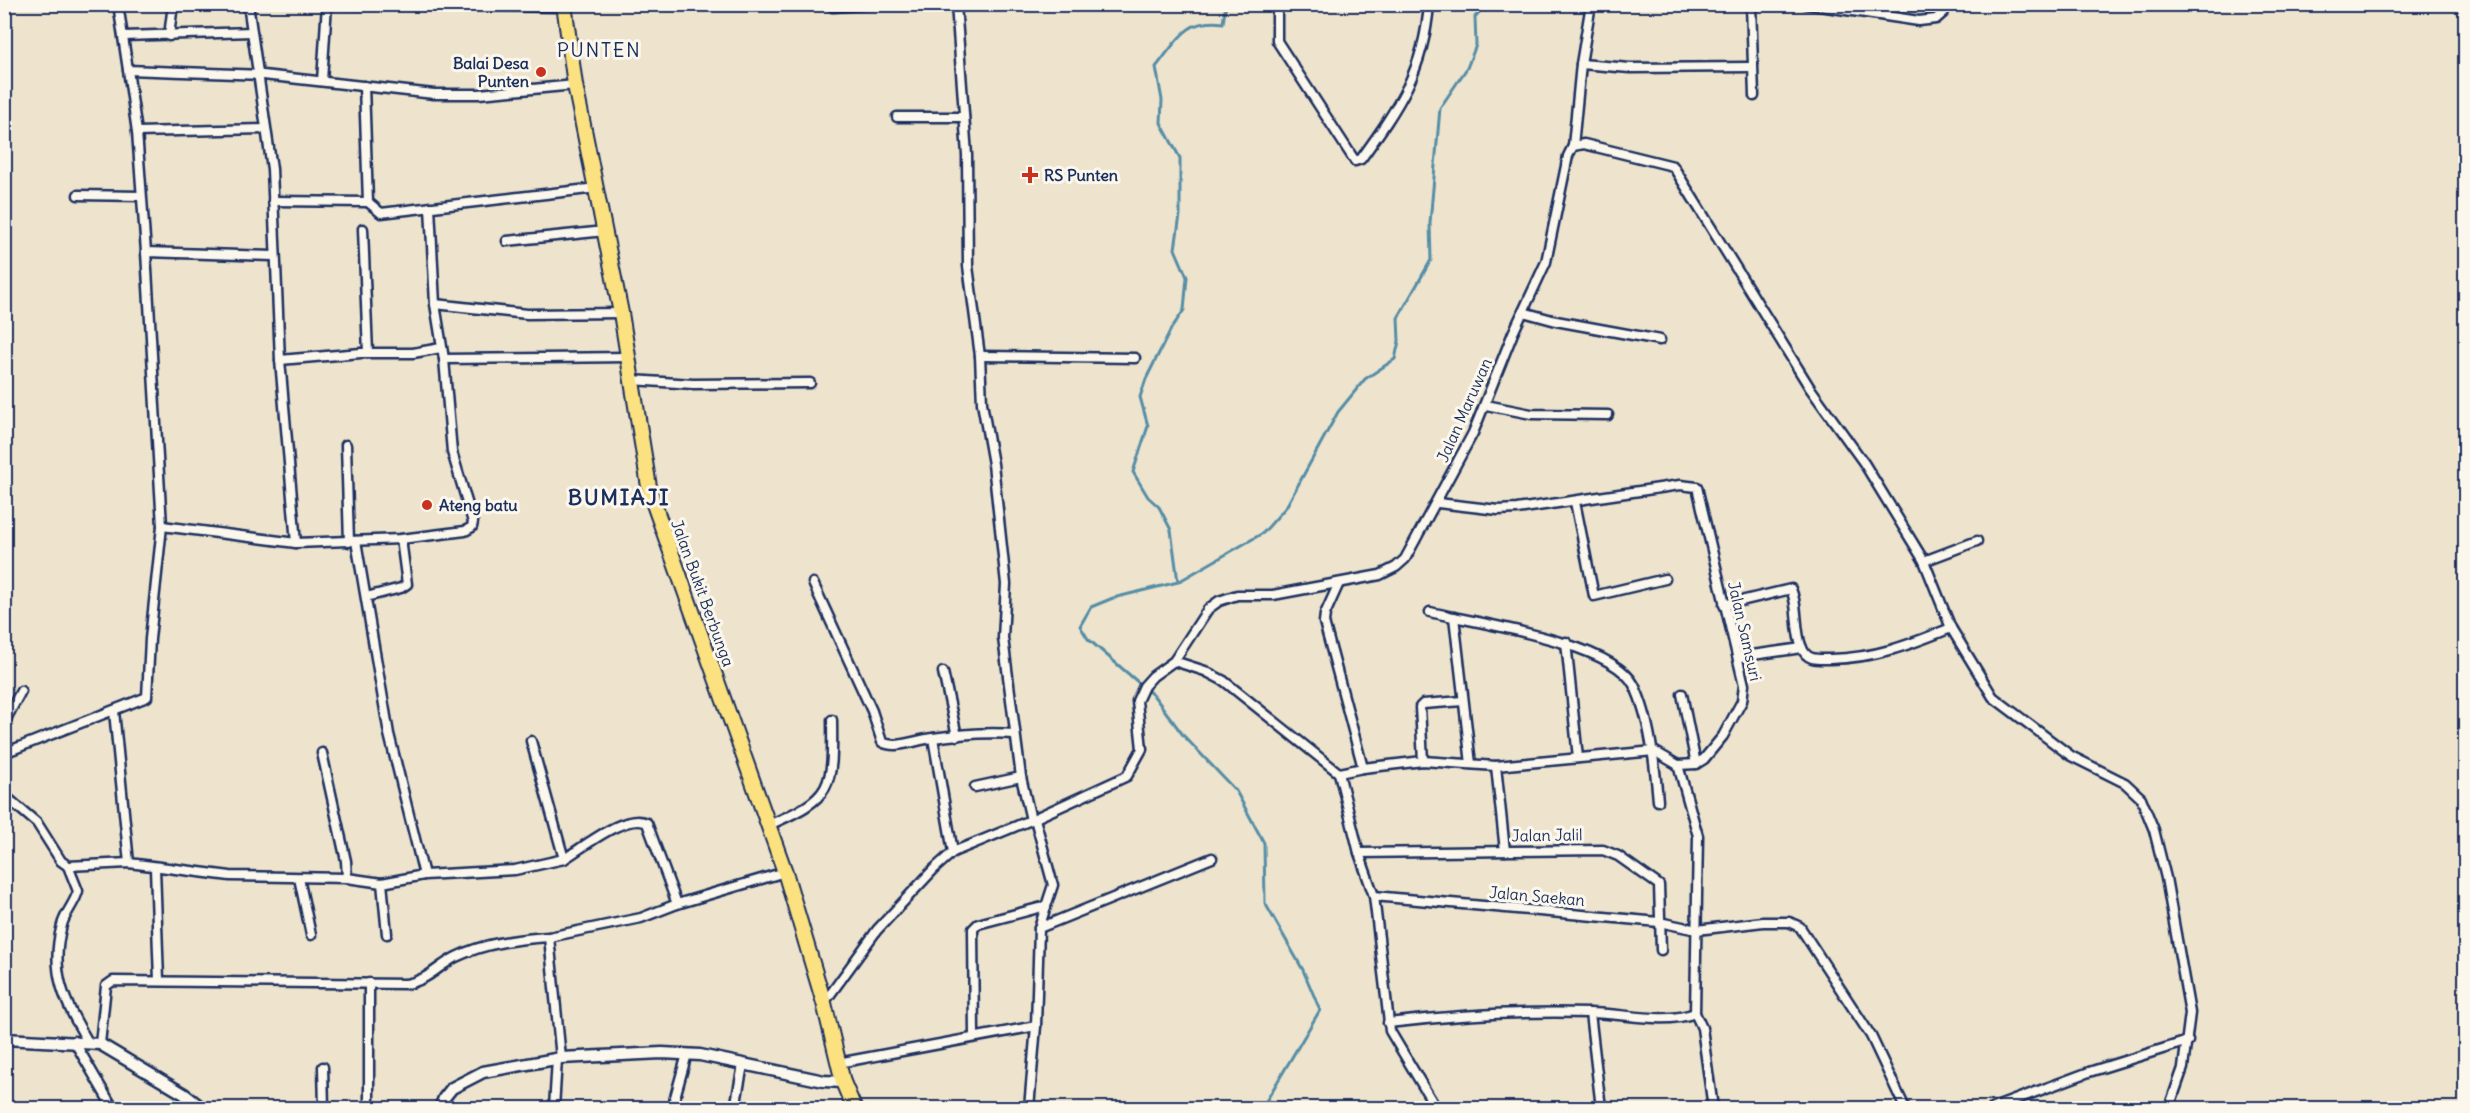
<svg xmlns="http://www.w3.org/2000/svg" width="2470" height="1113" font-family="Delius,sans-serif">
  <style>
    .lines { fill: none; stroke-linecap: round; stroke-linejoin: round }
    .stream { stroke: #558da7; stroke-width: 3 }
    .minor-casing { stroke: #1b2f5e; stroke-width: 13 }
    .tertiary-casing { stroke: #1b2f5e; stroke-width: 15 }
    .primary-casing { stroke: #1b2f5e; stroke-width: 18 }
    .minor { stroke: #fbf7ec; stroke-width: 8 }
    .tertiary { stroke: #fbf7ec; stroke-width: 10 }
    .primary { stroke: #fbe180; stroke-width: 14 }
    .poi-dot { fill: #c8321e; stroke: #fbf7ec; stroke-width: 2 }
    .labels { text-anchor: middle; stroke-width: 6; stroke-linejoin: round; paint-order: stroke }
    .poi-label { font-size: 16px; font-weight: bold; fill: #1b2f5e; stroke: #fbf7ec; text-anchor: start }
    .street-label { font-size: 16px; fill: #1b2f5e; stroke: #fbf7ec }
    .quarter-label { font-size: 20px; letter-spacing: 1.5px; fill: #1b2f5e; stroke: #fbf7ec }
    .district-label { font-size: 22px; font-weight: bold; letter-spacing: 1.5px; fill: #1b2f5e; stroke: #fbf7ec }
  </style>
  <rect width="100%" height="100%" fill="#eee4cd"/>
  <filter id="ink" filterUnits="userSpaceOnUse"><feTurbulence type="fractalNoise" baseFrequency=".0167" numOctaves="2"/><feDisplacementMap in="SourceGraphic" scale="12" xChannelSelector="R" yChannelSelector="G"/><feConvolveMatrix kernelMatrix="1 2 1 2 8 2 1 2 1" color-interpolation-filters="sRGB"/></filter>
  <g filter="url(#ink)">
    <g class="lines">
      <g class="stream">
        <path d="M1178,582L1171,530L1159,507L1148,497L1133,472L1148,426L1140,397L1146,379L1171,329L1184,310L1187,277L1175,249L1180,215V158L1161,123L1162,100L1156,67C1178,40 1185,18 1223,23L1226,4"/>
        <polyline points="1262,1108 1320,1010 1303,970 1265,903 1264,843 1236,791 1183,735 1154,696 1088,639 1080,626 1091,607 1113,598 1178,582 1263,533 1286,507 1338,412 1365,379 1395,359 1399,341 1398,318 1431,260 1430,223 1440,108 1467,68 1476,45 1475,17 1486,4"/>
      </g>
      <defs>
        <g id="minor">
          <polyline points="118,4 128,70 263,75 434,94 479,94 575,85"/>
          <polyline points="248,4 272,169 280,360 361,353 413,353 441,348"/>
          <polyline points="354,4 564,7"/>
          <polyline points="956,4 967,155 968,266 980,356 982,403 993,464 1006,584 1003,638 1021,777 1031,820"/>
          <path d="M1277,4V41L1355,161L1361,159C1399,106 1424,71 1429,4"/>
          <polyline points="1751,4 1754,96"/>
          <polyline points="1806,4 1919,21 1936,19 1944,12 1945,4"/>
          <polyline points="833,7 873,4"/>
          <polyline points="124,36 252,32"/>
          <polyline points="169,36 173,4"/>
          <polyline points="1581,64 1630,68 1751,67"/>
          <polyline points="128,70 137,132 146,252"/>
          <polyline points="322,81 327,4"/>
          <polyline points="364,86 368,202 381,213 597,188"/>
          <polyline points="897,117 964,117"/>
          <polyline points="137,132 265,129"/>
          <polyline points="1573,146 1584,144 1673,166 1810,388 1864,463 1924,561 1951,628 1993,697 2071,756 2125,783 2141,798 2154,830 2166,878 2190,1013 2183,1068 2169,1108"/>
          <polyline points="78,195 141,196"/>
          <polyline points="273,201 368,202"/>
          <polyline points="363,229 368,353"/>
          <polyline points="507,241 605,231"/>
          <polyline points="435,304 527,314 621,313"/>
          <polyline points="1523,312 1556,321 1660,340"/>
          <polyline points="980,356 1135,358"/>
          <polyline points="444,359 628,357"/>
          <polyline points="280,360 296,543"/>
          <polyline points="632,380 693,384 810,383"/>
          <polyline points="1486,405 1531,414 1608,415"/>
          <polyline points="346,445 349,542"/>
          <polyline points="1575,502 1594,596 1665,579"/>
          <polyline points="162,526 296,543 401,539 465,531 472,527 473,522 452,452 444,359 435,304 430,207"/>
          <polyline points="356,541 389,734 424,875"/>
          <polyline points="1924,561 1977,541"/>
          <path d="M813,583L872,711L882,742C896,750 918,739 933,738C960,734 987,732 1014,734"/>
          <polyline points="1339,583 1325,614 1324,622 1363,768"/>
          <polyline points="366,597 401,588 407,584 401,539"/>
          <path d="M1724,605L1791,589C1799,607 1794,630 1802,648C1807,661 1818,659 1830,659C1876,658 1909,645 1951,628"/>
          <path d="M1430,612C1476,623 1612,642 1634,685C1650,717 1655,766 1658,801"/>
          <polyline points="1454,617 1471,764"/>
          <polyline points="1566,642 1578,758"/>
          <polyline points="1738,657 1802,648"/>
          <polyline points="1174,661 1205,671 1224,681 1339,773"/>
          <polyline points="943,672 957,736"/>
          <polyline points="1682,694 1696,764"/>
          <polyline points="114,711 129,863"/>
          <polyline points="4,723 21,691"/>
          <polyline points="933,738 953,852"/>
          <polyline points="4,753 147,697 150,639 162,526 146,252 274,256"/>
          <polyline points="322,753 346,861 347,878"/>
          <polyline points="1423,761 1420,707 1423,704 1463,701"/>
          <polyline points="1678,765 1698,836 1695,1013 1702,1028 1713,1108"/>
          <polyline points="1496,766 1505,851"/>
          <polyline points="975,787 1021,777"/>
          <polyline points="4,795 37,823 61,861 68,866 129,863 230,876 347,878 382,883 424,875 515,870 564,859 531,741"/>
          <path d="M769,825C833,797 833,789 832,720"/>
          <polyline points="1359,853 1603,850 1618,856 1659,885 1661,950"/>
          <path d="M564,859C584,847 626,812 647,823L677,904"/>
          <path d="M68,866L78,891C75,903 65,913 62,925C49,973 65,1002 88,1042"/>
          <polyline points="155,868 159,980"/>
          <polyline points="299,878 311,935"/>
          <polyline points="382,883 387,934"/>
          <polyline points="1374,896 1659,922 1697,930 1763,922 1789,922 1800,927 1871,1036 1905,1108"/>
          <polyline points="1039,928 1212,858"/>
          <polyline points="824,1003 877,930 934,869 953,852 1031,820 1127,776 1142,749 1137,701 1144,686 1153,676 1174,661 1208,609 1219,601 1237,595 1273,595 1380,575 1396,567 1405,559 1473,433 1513,333 1546,262 1568,156 1573,146 1581,64 1591,4"/>
          <polyline points="1590,1013 1601,1108"/>
          <path d="M1388,1023C1454,1015 1523,1011 1590,1013C1623,1013 1664,1025 1695,1013"/>
          <polyline points="974,1036 973,929 978,924 1046,906"/>
          <polyline points="74,1041 113,1108"/>
          <path d="M100,1044L106,986L113,981L406,984C427,981 438,966 456,957C484,943 518,939 549,937"/>
          <polyline points="561,1058 549,937 641,918 677,904 785,872"/>
          <polyline points="838,1063 1036,1026"/>
          <polyline points="323,1067 324,1108"/>
          <polyline points="369,1108 369,983"/>
          <polyline points="554,1108 557,1059"/>
          <polyline points="672,1108 687,1054"/>
          <polyline points="735,1108 743,1065"/>
          <polyline points="1029,1108 1036,1026 1039,928 1053,885 1035,819"/>
          <polyline points="1436,1108 1390,1031 1374,896 1359,853 1339,773 1363,768 1423,761 1496,766 1654,751 1678,765 1696,764 1704,759 1723,736 1742,701 1744,685 1697,487 1680,485 1517,509 1498,510 1438,503"/>
          <polyline points="1993,1108 2089,1072 2188,1041"/>
        </g>
        <g id="tertiary">
          <polyline points="4,1039 100,1044 184,1094 202,1108"/>
          <polyline points="440,1108 444,1098 452,1088 483,1072 561,1058 662,1053 700,1055 824,1081 843,1082"/>
        </g>
        <polyline id="primary" points="564,4 575,85 621,313 650,493 785,872 824,1003 843,1082 854,1108"/>
      </defs>
      <use href="#minor" class="minor-casing"/>
      <use href="#tertiary" class="tertiary-casing"/>
      <use href="#primary" class="primary-casing"/>
      <use href="#minor" class="minor"/>
      <use href="#tertiary" class="tertiary"/>
      <use href="#primary" class="primary"/>
    </g>
  </g>
  <g class="poi-dot">
    <circle cx="541" cy="72" r="6"/>
    <path d="M1027 166h6v6h6v6h-6v6h-6v-6h-6v-6h6z"/>
    <circle cx="427" cy="505" r="6"/>
  </g>
  <g class="labels">
    <g class="poi-label">
      <text x="529" y="69" text-anchor="end">Balai Desa<tspan x="529" dy="18">Punten</tspan></text>
      <text x="1044" y="181">RS Punten</text>
      <text x="439" y="511">Ateng batu</text>
    </g>
    <g class="street-label">
      <text transform="translate(1464 410) rotate(-66)" y="6">Jalan Maruwan</text>
      <text transform="translate(703 593) rotate(70)" y="6">Jalan Bukit Berbunga</text>
      <text transform="translate(1745 631) rotate(77)" y="6">Jalan Samsuri</text>
      <text transform="translate(1547 835) rotate(-1)" y="6">Jalan Jalil</text>
      <text transform="translate(1537 896) rotate(5)" y="6">Jalan Saekan</text>
    </g>
    <g class="quarter-label">
      <text x="599" y="57">PUNTEN</text>
    </g>
    <g class="district-label">
      <text x="619" y="505">BUMIAJI</text>
    </g>
  </g>
  <rect width="2470" height="1113" fill="none" stroke="#fbf7ec" stroke-width="24"/>
  <rect x="12" y="12" width="2446" height="1089" fill="none" stroke="#1b2f5e" stroke-width="2" filter="url(#ink)"/>
</svg>
